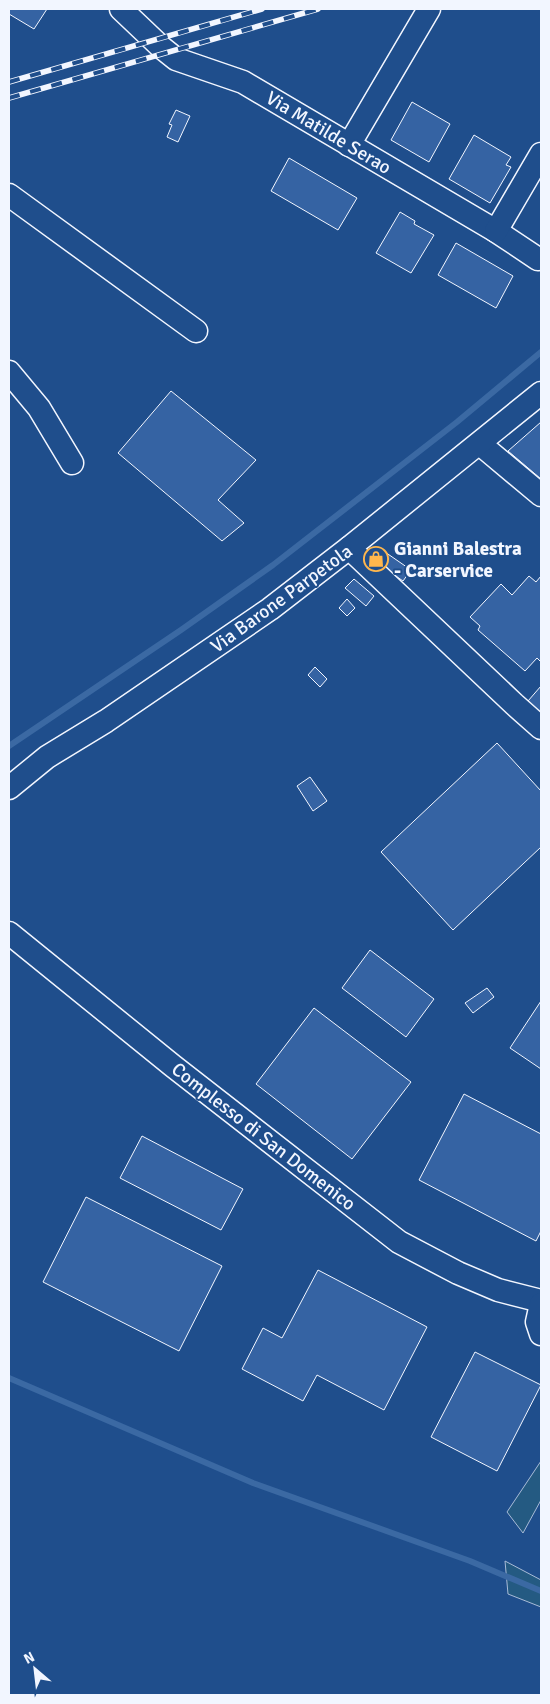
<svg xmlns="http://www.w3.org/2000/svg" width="550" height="1704" font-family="Signika,sans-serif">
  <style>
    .green { fill: #245a82; stroke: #a8bbd7 }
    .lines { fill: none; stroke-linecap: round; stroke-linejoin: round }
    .stream { stroke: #3b69a3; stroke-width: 6 }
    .building { fill: #3563a3; stroke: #f2f6ff }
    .minor-casing { stroke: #f2f6ff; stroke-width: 25 }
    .minor { stroke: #1f4e8c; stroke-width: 22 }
    .rail-casing { stroke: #f2f6ff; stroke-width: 5.5 }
    .rail { stroke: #1f4e8c; stroke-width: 4; stroke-dasharray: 11; stroke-linecap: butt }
    .labels { text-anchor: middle; stroke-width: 4; stroke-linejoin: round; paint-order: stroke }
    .street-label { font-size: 19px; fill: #f2f6ff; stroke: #1f4e8c }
    .poi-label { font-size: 19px; font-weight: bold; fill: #f2f6ff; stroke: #1f4e8c; text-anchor: start }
  </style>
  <rect width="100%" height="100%" fill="#1f4e8c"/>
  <g class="green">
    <polygon points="541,1461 541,1500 523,1533 507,1512"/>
    <polygon points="505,1561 541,1580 541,1607 508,1594"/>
  </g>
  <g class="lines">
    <g class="stream">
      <polyline points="9,746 181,630 273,565 457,422 541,352"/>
      <polyline points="9,1378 253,1483 470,1561 541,1591"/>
    </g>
  </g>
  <g class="building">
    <polygon points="9,9 47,9 34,29 9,14"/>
    <polygon points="412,102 450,124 429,162 391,140"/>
    <polygon points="176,110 190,116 178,142 167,137 172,125 169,124"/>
    <polygon points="474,135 511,157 506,165 511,167 490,203 449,179"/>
    <polygon points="289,158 357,198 338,230 271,191"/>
    <polygon points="400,212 415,221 414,224 434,235 411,273 376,253"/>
    <polygon points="456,243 513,276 496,308 438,275"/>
    <polygon points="171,391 256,460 218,500 244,523 222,541 118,453"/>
    <polygon points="541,422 541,479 508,451"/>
    <polygon points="385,552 411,570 403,581 380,565 378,553"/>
    <polygon points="529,576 536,582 541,576 541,662 537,658 525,671 478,630 480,626 470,617 501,584 512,595"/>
    <polygon points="354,579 374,596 366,606 345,588"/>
    <polygon points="347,599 355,608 347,616 339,608"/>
    <polygon points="315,667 327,679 320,687 308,675"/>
    <polygon points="541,686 541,713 528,701"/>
    <polygon points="497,743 541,791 541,847 453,930 381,852"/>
    <polygon points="310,777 327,801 313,811 297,786"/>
    <polygon points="370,950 434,999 406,1037 342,988"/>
    <polygon points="487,988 494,997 473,1013 465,1003"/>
    <polygon points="541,1001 541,1069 510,1048"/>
    <polygon points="314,1008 411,1082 352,1159 256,1084"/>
    <polygon points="464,1094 541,1134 541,1231 536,1241 419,1180"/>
    <polygon points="142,1136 243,1189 221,1230 120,1178"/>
    <polygon points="86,1197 222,1266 179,1351 43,1282"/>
    <polygon points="318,1270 427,1327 384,1410 317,1375 303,1401 242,1369 263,1328 282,1338"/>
    <polygon points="475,1352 541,1385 497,1471 431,1437"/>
  </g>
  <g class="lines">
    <defs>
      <g id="minor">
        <polyline points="121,9 161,47 176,59 243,82 496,231 538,259"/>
        <polyline points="349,145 429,9"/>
        <polyline points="9,195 196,331"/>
        <polyline points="496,231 541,154"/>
        <polyline points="9,372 39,408 72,463"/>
        <polyline points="480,444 541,495"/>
        <polyline points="349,548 514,704 541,728"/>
        <polyline points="9,788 47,757 106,721 270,609 349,548 541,393"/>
        <polyline points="9,933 173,1066 399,1242 458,1273 498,1290 541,1301"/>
        <polyline points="541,1304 537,1322 541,1334"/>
      </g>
    </defs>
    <use href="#minor" class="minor-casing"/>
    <use href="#minor" class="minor"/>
    <defs>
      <g id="rail">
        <polyline points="9,82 262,9"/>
        <polyline points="9,98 318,9"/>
      </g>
    </defs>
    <use href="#rail" class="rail-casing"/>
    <use href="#rail" class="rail"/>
  </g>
  <defs>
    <symbol id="shop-ring" viewBox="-11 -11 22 22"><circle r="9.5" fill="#1f4e8c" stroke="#ffb74d" stroke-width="1.5"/><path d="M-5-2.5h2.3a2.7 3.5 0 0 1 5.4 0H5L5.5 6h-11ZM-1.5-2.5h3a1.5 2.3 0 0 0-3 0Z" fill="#ffb74d"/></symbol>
  </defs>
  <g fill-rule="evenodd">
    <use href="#shop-ring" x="362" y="545" width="28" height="28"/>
  </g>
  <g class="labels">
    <g class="street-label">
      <text transform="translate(329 132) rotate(31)" y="7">Via Matilde Serao</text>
      <text transform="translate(281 598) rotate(-36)" y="7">Via Barone Parpetola</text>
      <text transform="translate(264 1136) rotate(38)" y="7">Complesso di San Domenico</text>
    </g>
    <g class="poi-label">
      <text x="394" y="555">Gianni Balestra<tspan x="394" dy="22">- Carservice</tspan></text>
    </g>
  </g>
  <rect width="550" height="1704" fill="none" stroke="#f2f6ff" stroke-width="20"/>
  <g transform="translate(35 1669) rotate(332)" stroke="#1f4e8c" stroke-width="4" paint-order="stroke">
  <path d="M0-4L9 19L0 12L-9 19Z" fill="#f2f6ff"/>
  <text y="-8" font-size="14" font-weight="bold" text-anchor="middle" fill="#f2f6ff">N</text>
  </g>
</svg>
